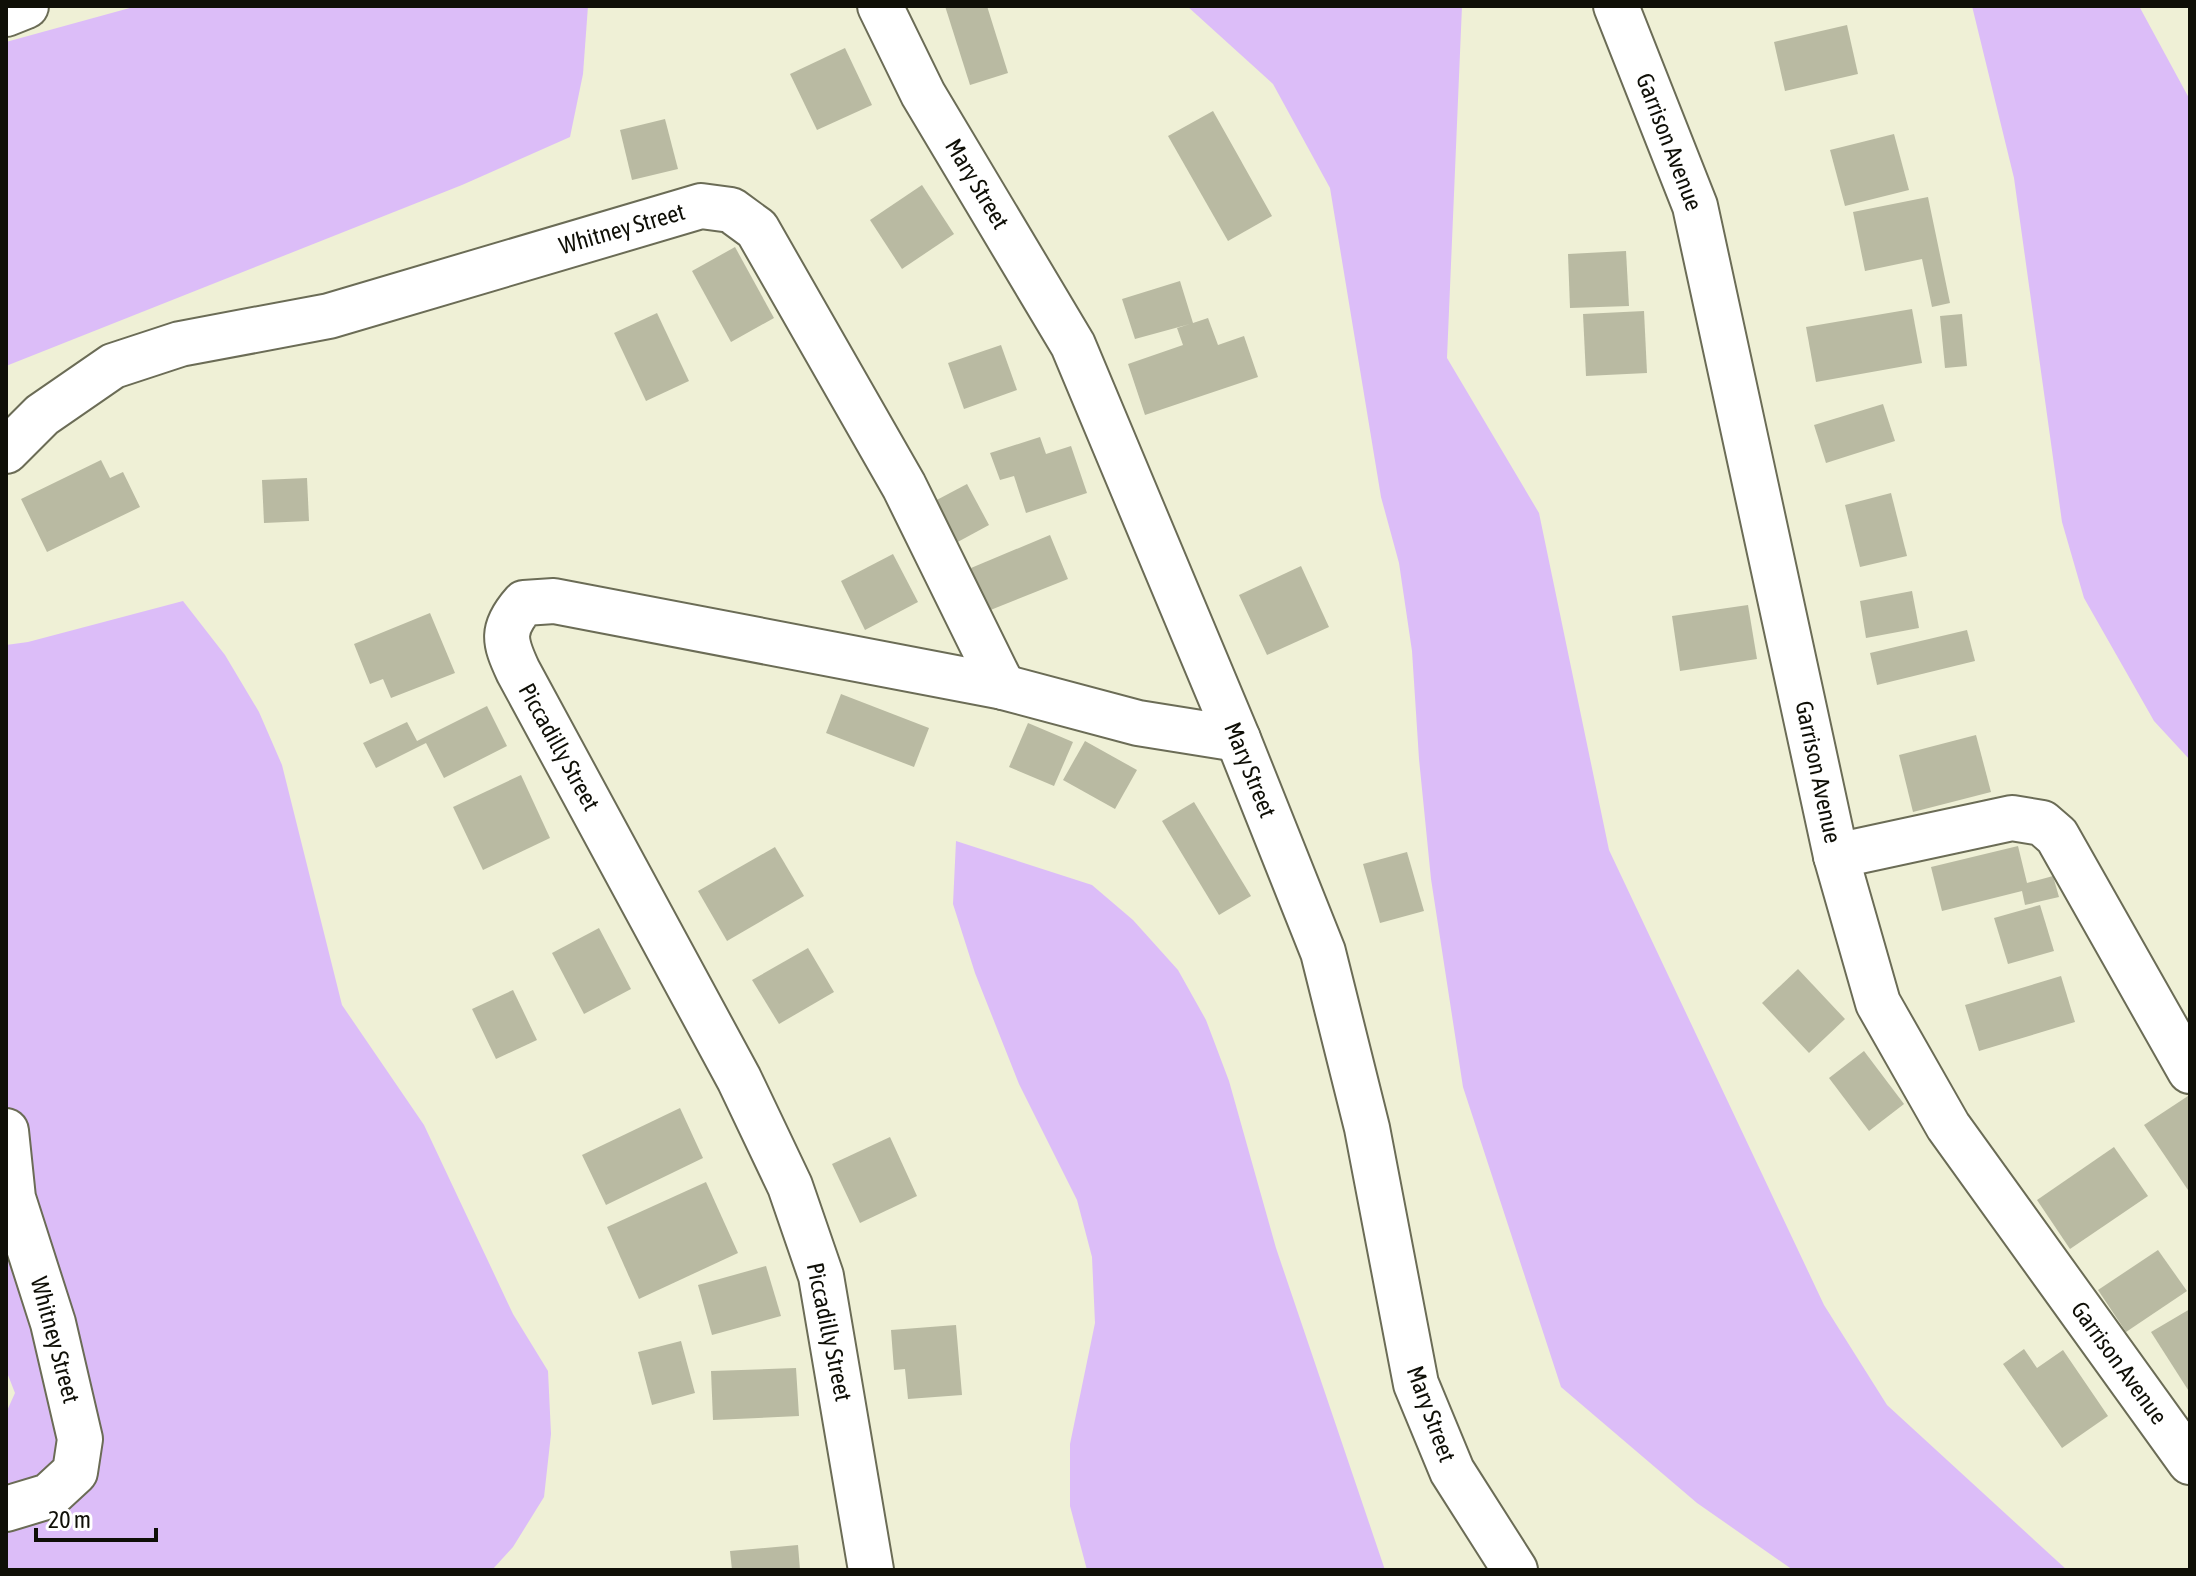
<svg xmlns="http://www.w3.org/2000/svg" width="2196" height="1576" font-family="'Asap Condensed',sans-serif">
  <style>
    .green { fill: #dcbdf8 }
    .building { fill: #b9baa2 }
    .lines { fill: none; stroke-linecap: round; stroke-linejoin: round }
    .minor-casing { stroke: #6b6c56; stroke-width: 48 }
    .minor { stroke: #fff; stroke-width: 44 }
    .labels { text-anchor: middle; stroke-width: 6; stroke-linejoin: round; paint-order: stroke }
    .street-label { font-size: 24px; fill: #0f0f07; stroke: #fff }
  </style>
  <rect width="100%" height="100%" fill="#eff0d6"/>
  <g class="green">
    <polygon points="137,6 588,6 583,74 570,137 462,185 6,366 6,42"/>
    <polygon points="1187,6 1462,6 1447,358 1539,513 1609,850 1824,1305 1887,1405 2067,1570 1793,1570 1697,1503 1561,1387 1463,1087 1431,879 1419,759 1412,651 1399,563 1381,497 1330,188 1273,84"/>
    <polygon points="1972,6 2139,6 2190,100 2190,760 2154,721 2084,598 2062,522 2014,178"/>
    <polygon points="183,601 225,655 259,712 282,765 342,1005 424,1125 513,1314 548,1371 551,1434 544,1497 513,1547 492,1570 6,1570 6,1413 15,1393 6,1370 6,645 28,642"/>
    <polygon points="956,841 1092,885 1133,920 1178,970 1206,1020 1229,1081 1276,1248 1385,1570 1087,1570 1070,1506 1070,1444 1095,1323 1092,1257 1077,1200 1019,1084 975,973 953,904"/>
  </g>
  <g class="building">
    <polygon points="945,6 987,6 1008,73 970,85"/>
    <polygon points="1847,25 1858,74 1785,91 1774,42"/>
    <polygon points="845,48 872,105 817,130 790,74"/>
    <polygon points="1213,111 1272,216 1228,241 1168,136"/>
    <polygon points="665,119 678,169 632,180 620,130"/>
    <polygon points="1894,134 1909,190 1845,206 1830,150"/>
    <polygon points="922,185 954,234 902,269 870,220"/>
    <polygon points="1928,197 1950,303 1932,307 1922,259 1865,271 1853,212"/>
    <polygon points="735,247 774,318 731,342 692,271"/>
    <polygon points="1626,251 1629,306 1570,308 1568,254"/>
    <polygon points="1180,281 1193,323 1208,318 1218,345 1244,336 1258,377 1145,415 1128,364 1183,345 1177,328 1190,324 1135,339 1122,299"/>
    <polygon points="1912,309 1922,363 1816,382 1806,327"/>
    <polygon points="1644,311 1647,373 1586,376 1583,314"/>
    <polygon points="657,313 689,381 646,401 614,333"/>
    <polygon points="1962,314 1967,366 1945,368 1940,316"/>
    <polygon points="1001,345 1017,390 964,409 948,363"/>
    <polygon points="1883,404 1895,441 1826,463 1814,425"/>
    <polygon points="1040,437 1046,454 1071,446 1087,493 1026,513 1014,476 1000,480 990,453"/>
    <polygon points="101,460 110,478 123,472 140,507 47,552 21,499"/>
    <polygon points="307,478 309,521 264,523 262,480"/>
    <polygon points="967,484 989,525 954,544 931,503"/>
    <polygon points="1891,493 1907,556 1860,567 1845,505"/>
    <polygon points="1050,535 1068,579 988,611 971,568"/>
    <polygon points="893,554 918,602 865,630 841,581"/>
    <polygon points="1301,566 1329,627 1267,655 1239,595"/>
    <polygon points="1912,591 1919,628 1866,638 1860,601"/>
    <polygon points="1748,605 1757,659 1680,671 1672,616"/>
    <polygon points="430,613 455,673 391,698 383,679 370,684 354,644"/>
    <polygon points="1967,630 1975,661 1877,685 1870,653"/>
    <polygon points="841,694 929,728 914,767 826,733"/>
    <polygon points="487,706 507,746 444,778 426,743 376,768 363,743 407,722 417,741"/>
    <polygon points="1028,723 1073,742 1054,786 1009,767"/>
    <polygon points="1976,735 1991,792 1913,812 1899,755"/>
    <polygon points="1085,741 1137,770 1115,809 1063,780"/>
    <polygon points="521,775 550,838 483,870 453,807"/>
    <polygon points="1194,802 1251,896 1219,915 1162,821"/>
    <polygon points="2018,846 2027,883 2053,876 2059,897 2025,905 2022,891 1942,911 1931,867"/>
    <polygon points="775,847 804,896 727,941 698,891"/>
    <polygon points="1407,852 1424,911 1380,923 1363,864"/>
    <polygon points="2040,905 2054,951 2008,964 1994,918"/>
    <polygon points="599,928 631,989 584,1014 552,953"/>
    <polygon points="808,948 834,992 779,1024 752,980"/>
    <polygon points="1798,969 1845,1019 1809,1053 1762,1003"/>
    <polygon points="2061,976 2075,1022 1979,1051 1965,1005"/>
    <polygon points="513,990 537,1040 496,1059 472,1009"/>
    <polygon points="1864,1051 1904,1104 1869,1131 1829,1078"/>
    <polygon points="2188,1096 2190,1100 2190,1193 2144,1125"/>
    <polygon points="680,1108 703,1158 606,1205 582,1155"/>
    <polygon points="890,1137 917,1196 860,1223 832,1164"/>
    <polygon points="2114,1147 2148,1196 2070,1249 2037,1200"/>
    <polygon points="706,1182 738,1253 639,1299 607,1227"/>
    <polygon points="2158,1250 2187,1291 2126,1332 2098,1290"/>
    <polygon points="766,1266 781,1316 712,1335 698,1285"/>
    <polygon points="2190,1309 2190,1393 2151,1332"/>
    <polygon points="956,1325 962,1395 908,1399 905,1369 894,1370 891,1330"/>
    <polygon points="681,1341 695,1393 652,1405 638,1352"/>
    <polygon points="2024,1349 2037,1368 2063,1350 2108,1416 2062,1448 2003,1364"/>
    <polygon points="796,1368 799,1416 713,1420 711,1371"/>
    <polygon points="798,1545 800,1570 732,1570 730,1551"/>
  </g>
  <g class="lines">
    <defs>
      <g id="minor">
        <polyline points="880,6 923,94 1073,345 1238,739 1323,952 1367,1128 1416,1384 1452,1471 1515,1570"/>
        <polyline points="1616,6 1695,206 1836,856 1878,1003 1948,1126 2190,1462"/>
        <polyline points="6,14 26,6"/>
        <polyline points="6,451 42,415 113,366 180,344 329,316 701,206 731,210 757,229 904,486 1003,687"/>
        <polyline points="1836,856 2012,818 2042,823 2057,836 2190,1071"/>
        <polyline points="6,1131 13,1198 53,1323 80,1439 75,1472 49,1496 6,1509"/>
        <path d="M871,1570L821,1276L790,1186L739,1079L518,671C504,641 501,629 524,603L554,601L1003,687L1138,723L1238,739"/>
      </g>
    </defs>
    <use href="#minor" class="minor-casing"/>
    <use href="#minor" class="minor"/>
  </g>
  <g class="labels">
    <g class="street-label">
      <text transform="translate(1669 142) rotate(69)" y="8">Garrison Avenue</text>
      <text transform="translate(977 184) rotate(59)" y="8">Mary Street</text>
      <text transform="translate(622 229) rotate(-16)" y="8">Whitney Street</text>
      <text transform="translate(559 747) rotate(61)" y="8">Piccadilly Street</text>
      <text transform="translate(1250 770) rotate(68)" y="8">Mary Street</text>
      <text transform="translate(1818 772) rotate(78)" y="8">Garrison Avenue</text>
      <text transform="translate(829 1332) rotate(78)" y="8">Piccadilly Street</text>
      <text transform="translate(55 1340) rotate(75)" y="8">Whitney Street</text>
      <text transform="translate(2119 1363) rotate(54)" y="8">Garrison Avenue</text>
      <text transform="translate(1431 1414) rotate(70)" y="8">Mary Street</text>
    </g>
  </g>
  <rect width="2196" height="1576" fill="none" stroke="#0f0f07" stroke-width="16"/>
  <path d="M36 1528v12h120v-12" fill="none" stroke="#0f0f07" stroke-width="4"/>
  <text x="48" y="1528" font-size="24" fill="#0f0f07" stroke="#ffffff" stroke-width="6" paint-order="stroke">20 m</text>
</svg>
